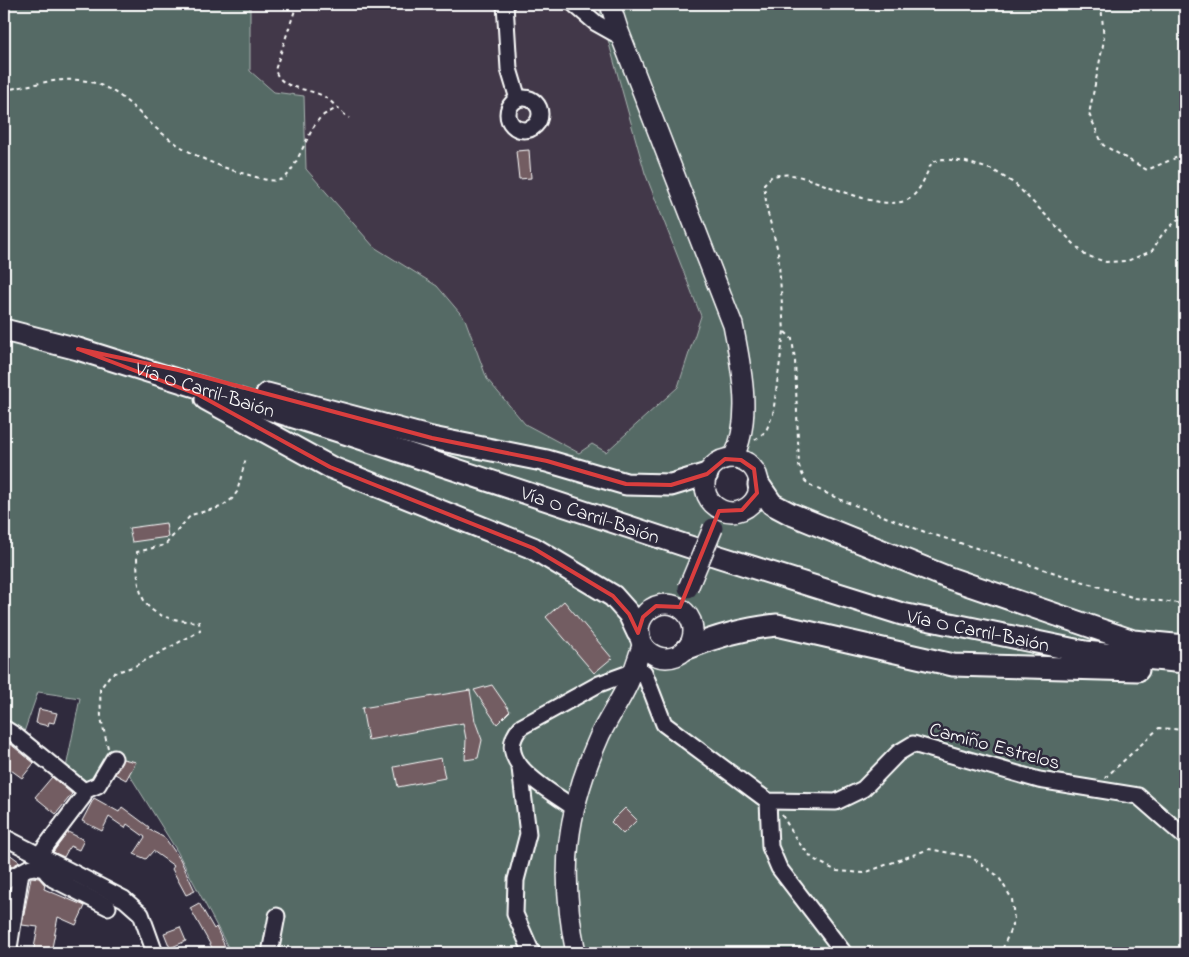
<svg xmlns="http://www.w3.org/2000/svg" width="1189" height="957" font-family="'Indie Flower',sans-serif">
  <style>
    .built { fill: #433948 }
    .green { fill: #546a65; stroke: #aab4b2; fill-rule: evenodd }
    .building { fill: #735d62; stroke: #fff }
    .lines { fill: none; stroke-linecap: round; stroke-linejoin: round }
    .minor-casing { stroke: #fff; stroke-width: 19 }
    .major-casing { stroke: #fff; stroke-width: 22 }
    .highway-casing { stroke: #fff; stroke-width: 25 }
    .path { stroke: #fff; stroke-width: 2; stroke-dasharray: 4 4; stroke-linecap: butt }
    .minor { stroke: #2f2a3d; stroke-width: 15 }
    .major { stroke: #2f2a3d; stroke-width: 19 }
    .highway { stroke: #2f2a3d; stroke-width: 21 }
    .major-bridge-casing { stroke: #fff; stroke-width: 22; stroke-linecap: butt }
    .major-bridge { stroke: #2f2a3d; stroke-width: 19 }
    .marked { fill: none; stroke: #da3e3e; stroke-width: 4; stroke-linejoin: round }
    .labels { text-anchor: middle; stroke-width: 5; stroke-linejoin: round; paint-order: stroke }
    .street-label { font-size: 20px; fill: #fff; stroke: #2f2a3d }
  </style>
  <rect width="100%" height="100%" fill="#2f2a3d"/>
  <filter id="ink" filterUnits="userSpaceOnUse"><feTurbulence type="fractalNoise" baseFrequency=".02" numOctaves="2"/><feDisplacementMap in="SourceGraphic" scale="10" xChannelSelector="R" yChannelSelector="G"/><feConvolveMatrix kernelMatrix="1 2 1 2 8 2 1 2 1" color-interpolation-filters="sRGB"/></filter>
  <g filter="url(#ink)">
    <polygon class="built" points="250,4 598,4 645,173 701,316 678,387 606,452 579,453 525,424 487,379 465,319 437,286 374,247 306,169 304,96 274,92 250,71"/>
    <path class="green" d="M4,4H250V71L274,92L304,96L306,169L374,247L437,286L465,319L487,379L525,424L579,453L592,444L606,452L678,387L701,316L645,173L598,4H1185V953H231L177,851L116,753L90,783L66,768L80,698L38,692L23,735L4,723ZM731,467C778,479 721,530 712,491C709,477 719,469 731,467ZM669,610C701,618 682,659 658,645C650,641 649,633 649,625L657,614Z"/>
    <g class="building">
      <polygon points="529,150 531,178 519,179 516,151"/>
      <polygon points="166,523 168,537 132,542 129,528"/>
      <polygon points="564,601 612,658 594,673 546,617"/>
      <polygon points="492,685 510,711 497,724 474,690"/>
      <polygon points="470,690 475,721 482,740 478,758 465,760 466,739 463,723 368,740 362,708"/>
      <polygon points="39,709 57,713 54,723 49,722 48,726 36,723"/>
      <polygon points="4,739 34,763 22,778 4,765"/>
      <polygon points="441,758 445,778 398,787 394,767"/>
      <polygon points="123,759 136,762 126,780 115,774"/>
      <polygon points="52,777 72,794 56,814 35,797"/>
      <polygon points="94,798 119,812 122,807 149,827 148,829 165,838 180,859 195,891 186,895 172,869 174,866 153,851 146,859 134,854 145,837 127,824 125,828 109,817 102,831 82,821"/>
      <polygon points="625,808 637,820 623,834 611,822"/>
      <polygon points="68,832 84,840 79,850 70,846 64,857 53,852"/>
      <polygon points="4,850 20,862 4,870"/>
      <polygon points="31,877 39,878 45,885 44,889 85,906 76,925 58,917 51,953 33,953 38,927 22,925"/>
      <polygon points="199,903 214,929 216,927 228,953 215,953 190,908"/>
      <polygon points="180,927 186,941 170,948 164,933"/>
    </g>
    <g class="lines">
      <defs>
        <g id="minor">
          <polyline points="505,4 509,69 518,99"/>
          <polyline points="574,4 596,23 621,37"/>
          <circle cx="524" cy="114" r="16"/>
          <polyline points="644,672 664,724 768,801 836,802 863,789 898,753 913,744 1039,780 1138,796 1185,837"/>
          <polyline points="4,728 15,735 84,791 83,797 39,855"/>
          <polyline points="520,768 528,834 516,880 515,914 532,953"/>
          <polyline points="84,791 98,785 114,758"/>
          <polyline points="768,801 770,847 779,868 844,953"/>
          <path d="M574,808C550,790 490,761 521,727L599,684L632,672"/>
          <polyline points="4,837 124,899 141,914 155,953"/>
          <polyline points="47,873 53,879 108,907"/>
          <polyline points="4,881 28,868 34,867 68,874"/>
          <polyline points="11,953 9,948 21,872"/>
          <polyline points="270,953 277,916"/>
        </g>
        <g id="major">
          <path d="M610,4L618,29L733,325C741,366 753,419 733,458"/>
          <circle cx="732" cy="485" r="27"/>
          <circle cx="666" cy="631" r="27"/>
          <path d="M576,953C559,872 566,811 600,735C608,719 618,704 626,688C633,675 637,660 642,646"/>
        </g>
        <g id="highway">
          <path id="s1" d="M4,330L78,349L345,433L720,557L902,614L1085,652L1185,662"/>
          <polyline points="267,394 432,438 547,461 626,484 671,485 707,474"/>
          <polyline points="206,399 330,467 533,548 613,596 629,614 638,633"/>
          <polyline points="759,485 772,504 791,514 949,578 1133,641 1185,646"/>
          <path d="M688,648C718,636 745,628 777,625L953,665L1138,670"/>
        </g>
      </defs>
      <use href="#minor" class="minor-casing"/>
      <use href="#major" class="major-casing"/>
      <use href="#highway" class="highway-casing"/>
      <g class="path">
        <path d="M297,4L275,70C282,91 308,87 325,97C333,102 340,112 349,118"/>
        <polyline points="1101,4 1104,40 1089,114 1103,145 1147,170 1185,154"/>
        <path d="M4,90C31,86 59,76 87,81C124,89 138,116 167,137C190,155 221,168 249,175C259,178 273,183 283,179C294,174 308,131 320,118C324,114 332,111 337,108"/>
        <polyline points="785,332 792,339 795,360 799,466 805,481 813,487 841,500 925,532 1135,598 1185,604"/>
        <path d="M755,440L766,431L773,414L784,331L778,251L767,210L764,184L772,176C779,175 786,174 792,175C821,179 878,213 907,200C920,194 926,174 932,162L943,159L966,162L993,170L1015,184L1085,255L1106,262L1127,261L1152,251L1161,236L1177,220L1185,217"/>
        <path d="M108,748L101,718L100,689L111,674L135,666L200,631L199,622C144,619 137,604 137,552L165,545L191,515L221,507L232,499L237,492L246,458"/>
        <polyline points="1105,778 1159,728 1185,730"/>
        <polyline points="782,815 798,842 813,859 837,871 864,873 929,849 971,857 998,876 1012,899 1014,920 1001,953"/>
      </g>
      <use href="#minor" class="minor"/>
      <use href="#major" class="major"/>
      <use href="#highway" class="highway"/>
      <defs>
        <polyline id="major-bridge" points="688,588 713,528"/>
      </defs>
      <use href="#major-bridge" class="major-bridge-casing"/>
      <use href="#major-bridge" class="major-bridge"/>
    </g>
  </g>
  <path class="marked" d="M78,349L178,370L432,438L547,461L626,484L671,485L707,474L725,459L741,460L754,469L757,493L742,510L719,511L680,607L656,606L643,617L638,633L629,614L613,596L533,548L330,467L199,395Z"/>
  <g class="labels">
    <g class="street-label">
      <text dy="7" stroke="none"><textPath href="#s1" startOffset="210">Vía O Carril-Baión</textPath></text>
      <text dy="7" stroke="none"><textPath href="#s1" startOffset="615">Vía O Carril-Baión</textPath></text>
      <text dy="7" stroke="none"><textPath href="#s1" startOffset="1020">Vía O Carril-Baión</textPath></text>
      <text transform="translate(995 745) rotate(15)" y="7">Camiño Estrelos</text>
    </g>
  </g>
  <rect width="1189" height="957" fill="none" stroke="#2f2a3d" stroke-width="20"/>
  <rect x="10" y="10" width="1169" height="937" fill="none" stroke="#fff" stroke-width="2" filter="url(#ink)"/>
</svg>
